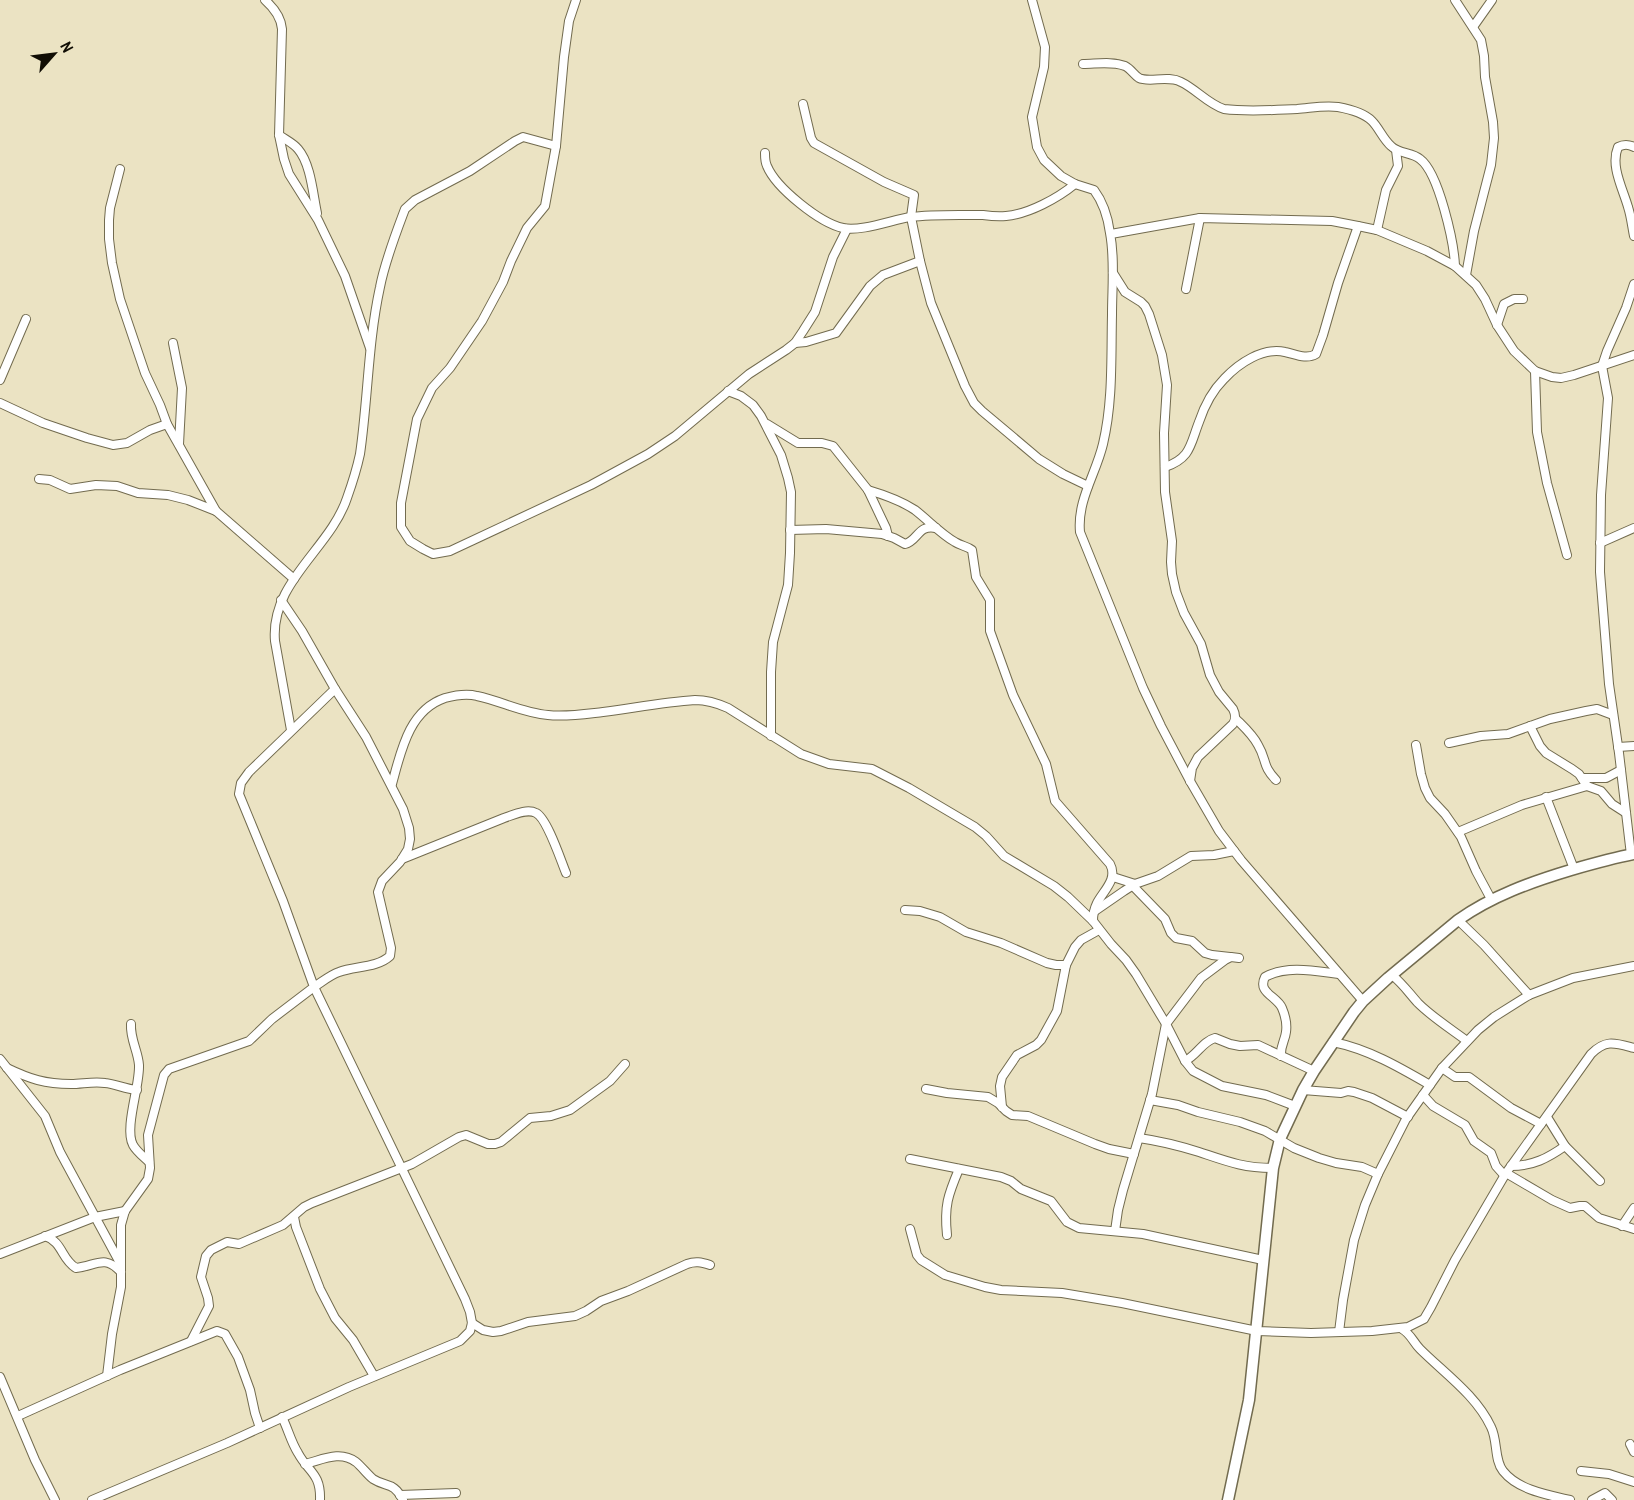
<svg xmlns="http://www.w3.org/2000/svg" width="1634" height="1500" font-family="'Archivo Narrow',sans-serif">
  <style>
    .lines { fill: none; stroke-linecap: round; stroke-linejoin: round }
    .street-casing { stroke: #726b4f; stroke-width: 10 }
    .secondary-casing { stroke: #726b4f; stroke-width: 13 }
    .street { stroke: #fff; stroke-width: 8 }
    .secondary { stroke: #fff; stroke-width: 10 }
  </style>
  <rect width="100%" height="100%" fill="#ebe3c3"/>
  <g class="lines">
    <defs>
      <g id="street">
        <path d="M265,0C274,8 281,17 282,29L279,135L284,159L289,174L318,220L345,276L370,348"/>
        <polyline points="576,0 569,21 564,57 556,146 545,206 527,228 511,261 503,282 482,321 450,368 432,388 417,419 401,503 401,527 410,541 423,549 433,554 450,551 591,485 648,454 675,436 749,374 786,350 795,343 803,331 815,312 833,257 847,229"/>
        <path d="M1032,0L1045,47L1044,67L1032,117L1037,147L1044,160L1061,176L1075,184L1094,190C1103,202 1108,218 1110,233C1115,259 1112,288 1112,315C1111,358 1113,402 1103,444C1096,474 1077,500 1080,532L1143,688L1161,726L1190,781L1219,831L1241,860L1363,1001"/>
        <polyline points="1455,0 1481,40 1484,56 1485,77 1493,122 1494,138 1491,165 1474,231 1466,275"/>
        <polyline points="1473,27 1492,0"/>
        <path d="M1083,64C1096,64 1112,61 1125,66C1131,69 1134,75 1139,78C1149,83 1168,75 1181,82C1196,89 1208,104 1224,109C1248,112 1273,110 1297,109C1311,108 1324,105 1338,107C1349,109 1364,113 1372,121C1379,128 1383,139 1391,146C1399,154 1412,152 1420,159C1439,173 1454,243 1455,266"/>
        <polyline points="803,104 811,138 814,143 884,182 914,195 911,217 920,261 931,303 965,386 974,403 982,411 1039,459 1063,474 1088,486"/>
        <path d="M279,135C286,140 293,143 298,149C311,164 313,195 317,213"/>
        <path d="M1634,147C1628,144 1624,144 1618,147C1610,166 1623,189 1628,207C1631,216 1632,226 1634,236"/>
        <path d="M765,153C765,157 765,162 767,166C776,188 820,223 843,228C860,232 892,220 910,217C934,214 959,215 983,215C990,216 998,217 1006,216C1029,214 1058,198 1075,184"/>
        <polyline points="120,169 110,208 109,220 109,239 112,263 120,299 145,373 160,405 167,424 216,511 294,579"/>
        <polyline points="1377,230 1386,190 1398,166 1396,150"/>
        <polyline points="1111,234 1200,218 1332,221 1358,226 1377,230 1427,251 1455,266 1476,285 1485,299 1497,325 1514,351 1535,371 1552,377 1561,378 1574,375 1634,355"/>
        <path d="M1113,273L1125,292L1141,302L1145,306L1149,314L1162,355L1167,385L1164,433L1165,492L1172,541L1171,562L1172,574L1176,592L1184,613L1201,644L1210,675L1219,692L1233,709C1236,715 1236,719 1233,724L1198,757L1192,768L1190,781"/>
        <polyline points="1186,289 1200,218"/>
        <polyline points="1497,325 1504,304 1514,299 1523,299"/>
        <polyline points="173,343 182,388 179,444"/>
        <polyline points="795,343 806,342 836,333 870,286 883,275 920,261"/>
        <polyline points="1535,371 1537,432 1547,483 1567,555"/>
        <polyline points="0,380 26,319"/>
        <polyline points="728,391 741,396 753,405 761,416 781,455 788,478 791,492 790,553 788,585 773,642 771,672 771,736"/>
        <polyline points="0,403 43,423 87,438 113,445 127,443 150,430 167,424"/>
        <polyline points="767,424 798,443 822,443 833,446 868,490 886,528 888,536"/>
        <path d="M1165,467C1191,458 1190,445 1199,422C1204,407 1213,390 1224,379C1239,363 1263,347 1285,352C1295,354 1306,360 1316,354L1323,335L1338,283L1358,226"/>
        <polyline points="39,479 50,480 70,489 96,485 117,486 138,493 168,495 188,500 216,511"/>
        <path d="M868,490C885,495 900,500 915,510C928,520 941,534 955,542C961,546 967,546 972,550L976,577L990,600V631L1013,695L1046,764L1055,801L1110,864C1118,879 1104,890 1097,903C1094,909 1093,914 1093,921"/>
        <path d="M790,530L826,529L882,534L894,538L905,544C918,541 918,524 936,528"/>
        <polyline points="1600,543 1634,528"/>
        <path d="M1236,719C1244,727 1253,735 1258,745C1267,760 1262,766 1276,780"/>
        <polyline points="1530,726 1540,746 1546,753 1572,769 1579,774 1587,786 1601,791 1612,804 1626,813"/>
        <path d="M291,730L275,641C270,582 330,549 347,498C352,484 357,468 360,454C368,399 368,342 380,287C385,261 396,233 405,209L415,200L470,171L515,141L523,137L556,146"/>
        <polyline points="1449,743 1481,736 1508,734 1550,719 1586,711 1597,709 1613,715"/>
        <polyline points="1416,745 1421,774 1425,788 1430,798 1445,814 1461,837 1476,871 1491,899"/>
        <polyline points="1618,747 1634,746"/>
        <polyline points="1582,778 1606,778 1621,770"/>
        <path d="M392,784C401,751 409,710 445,698C456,695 466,693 477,696C501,701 523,713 548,715C566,717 585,714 603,712C634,708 664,702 695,700C707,700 717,703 728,708L801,754L829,764L872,769L909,788L975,827L986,836L1004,856L1054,886L1068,897L1093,921L1111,944L1126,960L1136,974L1166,1024L1185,1061L1193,1071L1222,1086L1266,1095L1295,1106"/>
        <polyline points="1546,797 1574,869"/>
        <polyline points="1458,832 1522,805 1587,786"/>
        <polyline points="1631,855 1619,753 1609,684 1600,572 1601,495 1608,398 1602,366 1607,351 1626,308 1634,284"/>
        <path d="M402,859L504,818C513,815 527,808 536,813C547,818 561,861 566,873"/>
        <polyline points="1113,877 1135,884"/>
        <polyline points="1133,886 1165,919 1171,933 1176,938 1192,941 1205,953 1212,955 1230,957"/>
        <polyline points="905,910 920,911 940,917 966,932 1001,943 1047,963 1056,965 1066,965"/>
        <polyline points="1095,911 1124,891 1135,884 1158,876 1191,856 1214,855 1234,851"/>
        <polyline points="1458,920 1484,945 1529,995"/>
        <path d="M1392,975C1403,984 1409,993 1418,1003C1432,1017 1451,1029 1467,1041"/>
        <path d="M131,1024C130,1039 138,1051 139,1065C140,1086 124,1128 133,1145C137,1152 144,1157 149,1162"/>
        <path d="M1333,1042C1368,1049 1399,1067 1430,1085"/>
        <path d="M1281,1056C1280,1046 1285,1041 1286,1032C1287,1025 1285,1015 1282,1008C1277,996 1257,993 1265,977C1287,965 1315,971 1339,974"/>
        <polyline points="0,1059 45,1116 60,1152 119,1261"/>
        <path d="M1185,1061C1197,1055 1203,1041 1215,1038L1230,1044L1240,1046L1258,1045L1314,1071"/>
        <path d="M7,1068C30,1079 45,1084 71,1084C82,1084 94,1081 105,1083C116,1084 125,1089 137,1090"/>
        <polyline points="1442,1068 1455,1077 1469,1077 1511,1108 1541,1124"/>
        <polyline points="926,1089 947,1093 988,1097 998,1103 1006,1111 1012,1115 1028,1116 1095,1144 1109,1149 1134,1154"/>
        <polyline points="1303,1090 1341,1093 1348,1091 1354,1092 1372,1098 1408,1117"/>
        <polyline points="1423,1095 1433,1106 1465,1125 1474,1141 1491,1153 1496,1166 1504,1175"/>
        <polyline points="1150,1100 1178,1105 1198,1112 1240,1122 1265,1131 1294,1148 1319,1158 1336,1163 1362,1167 1378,1174"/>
        <polyline points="1002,1107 1000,1086 1002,1077 1017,1055 1036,1045 1041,1040 1057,1011 1066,965 1075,947 1081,940 1099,930"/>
        <polyline points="1547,1117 1565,1146 1600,1181"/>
        <path d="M1139,1138C1160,1141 1180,1146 1199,1152C1226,1161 1243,1168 1273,1168"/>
        <polyline points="910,1159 1001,1177 1011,1181 1021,1189 1051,1201 1067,1222 1079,1228 1143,1234 1263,1260"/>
        <path d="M1511,1166C1533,1166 1548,1158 1565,1146"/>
        <polyline points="1506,1173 1552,1200 1570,1208 1580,1206 1585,1206 1599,1218 1634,1229"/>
        <polyline points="294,1217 296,1227 320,1289 335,1318 353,1340 374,1376"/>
        <polyline points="1622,1226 1634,1208"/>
        <path d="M910,1229L917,1255L921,1260L945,1275L985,1287L1001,1290L1062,1293L1122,1303L1257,1331L1311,1333L1372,1331L1408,1327L1424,1319L1431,1307L1455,1260L1506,1173L1591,1054C1606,1039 1615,1043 1634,1048"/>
        <polyline points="1115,1231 1118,1210 1123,1190 1152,1094 1166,1024 1201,978 1225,960 1231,957 1239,958"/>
        <path d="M947,1235C944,1206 948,1195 959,1169"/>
        <path d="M45,1236C63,1242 61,1259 76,1268C96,1266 104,1254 121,1272"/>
        <polyline points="0,1254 95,1217 125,1211"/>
        <path d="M472,1323L483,1330L493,1332L501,1331L528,1322L575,1316L586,1311L601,1301L628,1291L687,1264C695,1261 701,1262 710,1265"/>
        <path d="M1402,1329C1411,1334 1413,1342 1420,1349C1444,1373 1476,1395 1491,1427C1498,1441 1494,1460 1503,1471C1518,1490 1548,1495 1570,1500"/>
        <polyline points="1339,1332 1343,1300 1354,1240 1365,1205 1378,1174 1406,1119 1442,1068 1478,1030 1494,1017 1529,995 1573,978 1634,966"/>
        <polyline points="191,1341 209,1306 208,1298 201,1277 206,1256 211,1250 227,1242 239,1244 283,1225 304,1207 312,1203 412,1164 459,1137 466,1135 488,1144 495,1144 501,1142 530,1118 551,1116 570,1110 610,1081 625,1064"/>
        <polyline points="107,1376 112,1334 121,1287 121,1225 125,1211 148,1179 150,1168 148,1135 164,1075 169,1069 249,1041 272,1019 314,987 283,901 239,794 241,783 249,772 335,689"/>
        <polyline points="0,1377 35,1460 55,1500"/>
        <polyline points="18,1416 120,1370 217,1331 225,1334 238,1357 250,1390 255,1413 260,1428"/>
        <path d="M282,1417C288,1429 291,1442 298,1453C308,1472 321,1473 320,1500"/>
        <polyline points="1630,1444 1634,1452"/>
        <path d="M305,1464C322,1460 340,1450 356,1462C362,1467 367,1474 373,1479C387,1488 393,1481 403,1500"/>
        <polyline points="1581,1471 1609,1474 1634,1482"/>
        <polyline points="400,1495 456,1493"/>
        <path d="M92,1500L227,1443L349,1387L460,1341L470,1331L472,1323L470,1312L465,1299L314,987C322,982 330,975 339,972C355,966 377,968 390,956L391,948L378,892L382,881L400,862L408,849L410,839L409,828L403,809L366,737L335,689L302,631L281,600"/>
        <polyline points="1592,1500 1605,1493 1612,1500"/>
      </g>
      <path id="secondary" d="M1228,1500L1249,1400L1273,1168L1280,1139L1303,1090L1314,1071L1354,1012L1363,1001L1388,978L1458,920C1492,896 1531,882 1571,870C1592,864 1613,858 1634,854"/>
    </defs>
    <use href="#street" class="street-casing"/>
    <use href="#secondary" class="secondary-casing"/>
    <use href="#street" class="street"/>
    <use href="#secondary" class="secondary"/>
  </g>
  <g transform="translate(54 54) rotate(62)" stroke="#ebe3c3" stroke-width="4.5" paint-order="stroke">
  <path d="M0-4.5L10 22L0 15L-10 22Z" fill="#100d04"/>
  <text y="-9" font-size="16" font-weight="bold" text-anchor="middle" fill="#100d04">N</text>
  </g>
</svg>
